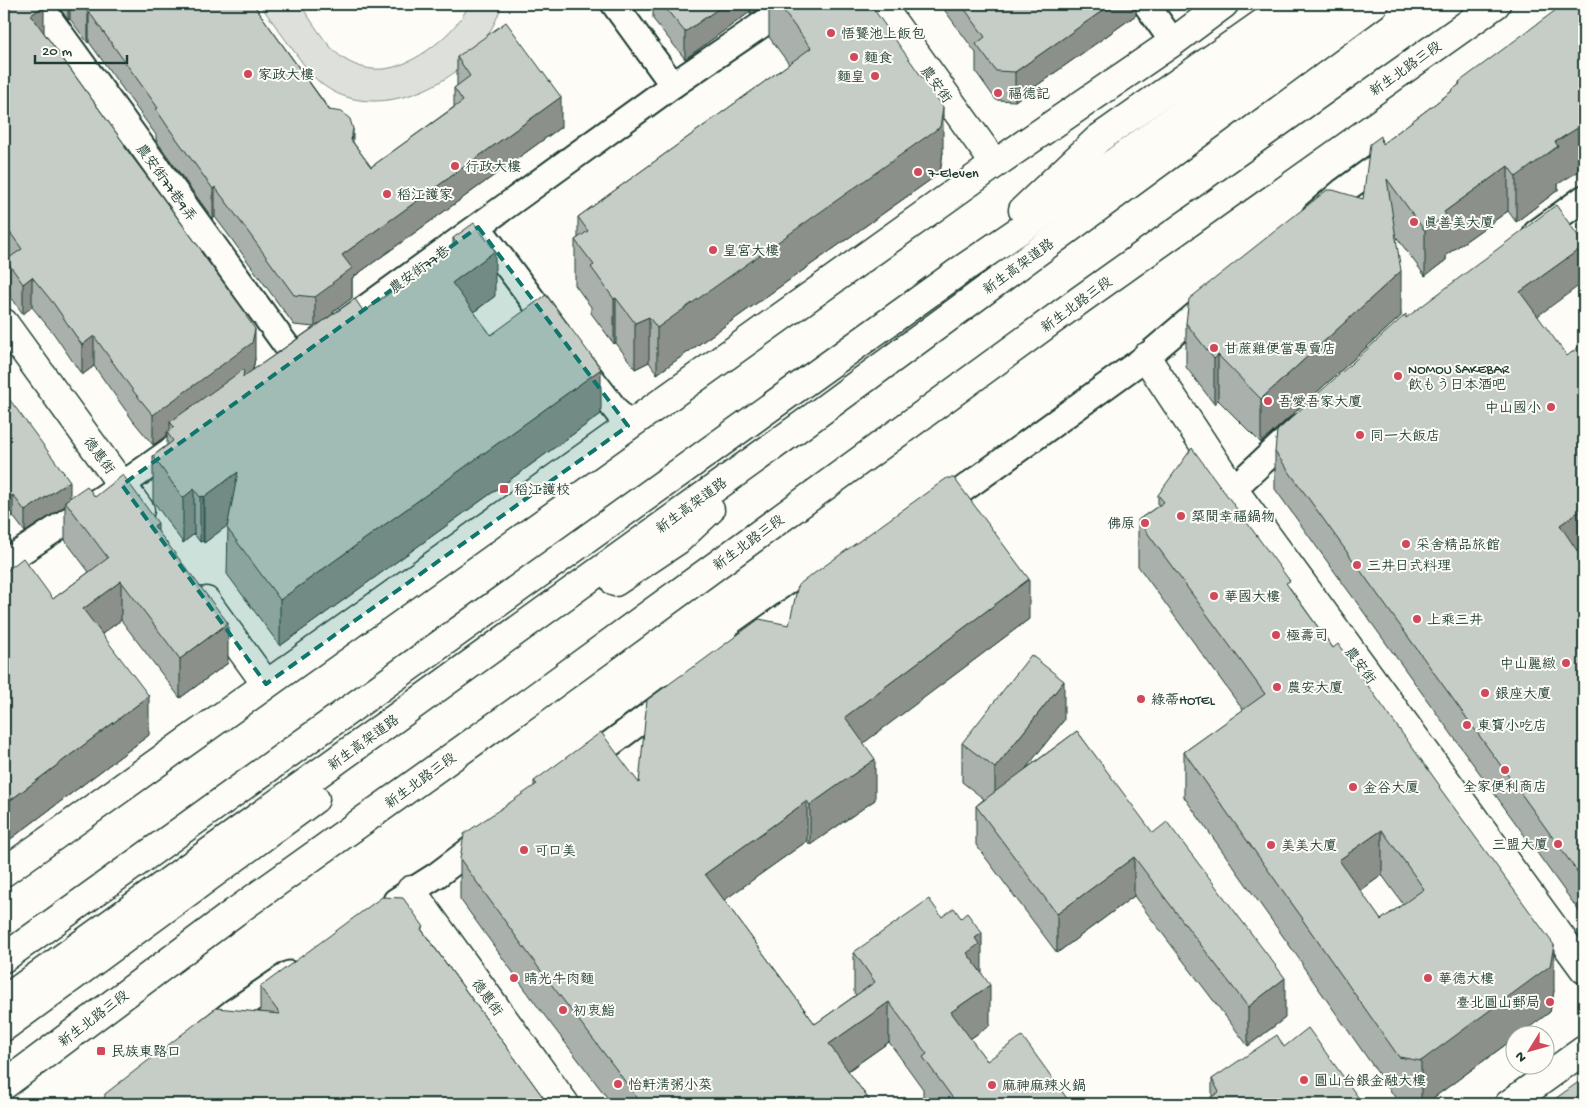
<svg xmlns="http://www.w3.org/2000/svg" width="1588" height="1108" font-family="'Gochi Hand','LXGW WenKai TC','Klee One',sans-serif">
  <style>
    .green { fill: #dde0db; stroke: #7e8e88 }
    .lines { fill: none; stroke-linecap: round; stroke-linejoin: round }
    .street-casing { stroke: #1f3d34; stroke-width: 29 }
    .secondary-casing { stroke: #1f3d34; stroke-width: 31 }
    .highway-casing { stroke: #1f3d34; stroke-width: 31 }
    .street { stroke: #fdfcf7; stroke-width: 25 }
    .secondary { stroke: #fdfcf7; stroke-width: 28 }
    .highway { stroke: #fdfcf7; stroke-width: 28 }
    .wall { fill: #aab0ab; stroke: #1f3d34; fill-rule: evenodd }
    .shaded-wall { fill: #8b908b; stroke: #1f3d34 }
    .building { fill: #c6cdc7; stroke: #1f3d34; fill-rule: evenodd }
    .marked { fill: #0f766e; fill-opacity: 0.2; stroke: #0f766e; stroke-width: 4; stroke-dasharray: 10 6; stroke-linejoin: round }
    .poi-dot { fill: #d1495b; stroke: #fdfcf7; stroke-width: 2 }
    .labels { text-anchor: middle; stroke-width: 4; stroke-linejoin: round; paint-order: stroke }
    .poi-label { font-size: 14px; fill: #1f3d34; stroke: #fdfcf7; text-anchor: start }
    .street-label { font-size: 14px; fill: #1f3d34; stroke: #fdfcf7 }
  </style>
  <rect width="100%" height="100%" fill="#fdfcf7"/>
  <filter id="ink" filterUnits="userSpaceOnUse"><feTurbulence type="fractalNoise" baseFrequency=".02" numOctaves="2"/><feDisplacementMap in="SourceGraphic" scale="10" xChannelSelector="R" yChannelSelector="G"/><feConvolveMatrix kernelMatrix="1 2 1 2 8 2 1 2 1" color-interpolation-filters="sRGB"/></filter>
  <g filter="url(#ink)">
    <path class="green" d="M259,4H300C312,21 328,50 346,60C357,67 370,70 383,69C413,67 458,32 469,4H502C495,28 476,57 455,72C420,98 365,114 326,87C312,78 303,63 293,50C282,35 271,19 259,4Z"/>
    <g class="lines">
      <defs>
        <g id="street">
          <polyline points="39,4 296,359"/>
          <polyline points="614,4 673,85"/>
          <polyline points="1146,4 1173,42"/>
          <polyline points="1315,215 1343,191 1394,154"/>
          <polyline points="478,227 556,331"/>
          <polyline points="1536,233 1584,198"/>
          <polyline points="335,330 673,85 792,4"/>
          <polyline points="581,365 628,426"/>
          <polyline points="1233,489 1300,427"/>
          <polyline points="936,509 1146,357 1211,302"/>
          <polyline points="4,563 122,485 180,444"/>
          <polyline points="748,642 820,591"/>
          <polyline points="583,764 672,698"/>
          <polyline points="396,901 437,875 486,838"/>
          <polyline points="209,1031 233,1012 289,974"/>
        </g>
        <g id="secondary">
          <polyline points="880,4 995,164"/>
          <polyline points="4,323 140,510"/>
          <polyline points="1146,357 1233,489 1584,969"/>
          <polyline points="206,601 266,684"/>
          <polyline points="4,872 995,164 1173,42 1224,4"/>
          <polyline points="411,890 565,1104"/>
          <polyline points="4,1085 235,912 532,700 1080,300 1496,4"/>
          <polyline points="1509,1104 1584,1050"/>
        </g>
        <g id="highway">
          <polyline points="1023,210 1098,139 1290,4"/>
          <polyline points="615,582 678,540 710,510"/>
          <polyline points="4,958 961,270 1033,221 1334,4"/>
          <polyline points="4,1000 805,423 1374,4"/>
          <polyline points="4,1027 315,799"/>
        </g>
      </defs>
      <use href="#street" class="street-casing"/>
      <use href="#secondary" class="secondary-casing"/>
      <use href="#highway" class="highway-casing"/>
      <use href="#street" class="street"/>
      <use href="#secondary" class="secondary"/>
      <use href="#highway" class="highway"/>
    </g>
    <g class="wall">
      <polygon points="4,4 44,34 202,253 247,319 255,359 253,370 314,327 294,325 230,237 215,217 213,219 168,157 156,140 156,135 89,42 88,43 70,19 68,20 57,4 253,4 371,167 454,107 454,88 457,86 457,57 561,127 352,278 352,298 333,312 333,314 364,312 453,245 453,238 495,296 474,312 491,335 601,414 280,646 227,574 228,525 204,543 203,541 200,542 194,534 183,543 153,501 153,456 167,445 167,435 153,445 134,422 94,366 82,375 54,334 32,307 23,314 6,290 6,260 8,259 4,254"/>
      <polygon points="653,4 767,4 751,14 750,12 685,59 653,19"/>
      <polygon points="769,4 870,4 943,152 940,173 657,374 649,362 635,369 616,343 614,344 591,313 591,307 575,285 575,240 578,238 578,217 789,64 769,37"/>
      <polygon points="940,4 1136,4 1136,15 1015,101 996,100 976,72 976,53"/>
      <polygon points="1459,82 1558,184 1558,190 1516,222 1508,211 1446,255 1446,260 1425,276 1395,235 1401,316 1261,443 1218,400 1214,404 1186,367 1186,323 1363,199 1382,144 1452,91 1452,90 1459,85"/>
      <polygon points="1538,316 1577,550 1584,561 1584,918 1275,489 1275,452 1406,318"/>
      <polygon points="4,392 70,498 95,497 158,531 228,663 180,698 121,620 102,634 149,735 4,844 4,573 53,599 89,572 65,540 65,506 25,532 13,516"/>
      <path d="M1158,495L1290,588L1333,648L1440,789L1554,991L1550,1012L1516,1036V1037L1425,1104H1407L1399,1103L1302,965V963L1184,797V752L1243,710L1138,566V520L1158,506ZM1382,875L1403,904L1381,920L1360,891Z"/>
      <polygon points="1029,619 863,743 875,800 810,845 807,841 724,900 815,1024 856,995 854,992 854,952 982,974 990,1025 970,1039 987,1061 1071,1104 928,1104 923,1097 923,1089 889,1042 848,1071 872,1104 612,1104 538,1007 460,899 460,859 534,786 534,781 639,783 694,667 789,625"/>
      <polygon points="1064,720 1024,770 1077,731 1285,1018 1248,1046 1134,896 1057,953 976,845 976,806 984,799 962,782 962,743"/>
      <polygon points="424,933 548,1104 260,1012 260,987"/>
      <polygon points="1284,1047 1363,1104 1212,1097 1212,1079"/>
    </g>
    <g class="shaded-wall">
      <polygon points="68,4 70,4 70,19 68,20"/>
      <polygon points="725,4 750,4 750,12 685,59 685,32"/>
      <polygon points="751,4 767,4 751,14"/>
      <polygon points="1112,4 1136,4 1136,15 1015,101 1015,72"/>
      <polygon points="44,6 44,36 31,15"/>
      <polygon points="89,12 89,42 88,43 88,13"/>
      <polygon points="561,97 561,127 352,278 352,298 333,312 333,314 315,327 315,297 342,255"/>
      <polygon points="943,107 943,152 940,173 657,374 657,328"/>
      <polygon points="1584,124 1584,168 1558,184 1558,190 1516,222 1516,177 1555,142"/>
      <polygon points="353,129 353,159 351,140"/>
      <polygon points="1508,166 1508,211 1446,255 1446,260 1425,276 1425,231 1444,212"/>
      <polygon points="215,187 215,217 213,219 213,189"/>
      <polygon points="1584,246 1584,282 1520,329 1520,292"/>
      <polygon points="495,251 495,296 452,328 452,283"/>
      <polygon points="1401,271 1401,316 1261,443 1261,399"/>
      <polygon points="32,277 32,307 23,314 23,284"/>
      <polygon points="616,298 616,343 614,344 614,299"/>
      <polygon points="649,317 649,362 635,369 635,323"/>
      <polygon points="255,329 255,359 252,373 174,427 170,422 170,432 167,432 167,435 153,445 153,415"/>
      <polygon points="94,336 94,366 82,375 82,345"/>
      <polygon points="1218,355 1218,400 1214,404 1214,359"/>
      <polygon points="601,369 601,414 280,646 280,600"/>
      <polygon points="238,472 238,518 204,543 204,497"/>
      <polygon points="70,481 70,502 65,501 65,506 25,532 25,511"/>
      <polygon points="194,489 194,534 183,543 183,498"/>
      <polygon points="13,495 13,516 4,523 4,501"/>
      <polygon points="203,496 203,541 200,542 200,497"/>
      <polygon points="1584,508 1584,545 1560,562 1560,525"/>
      <polygon points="158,523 158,562 154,526"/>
      <polygon points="1029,579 1029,619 845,757 845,717"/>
      <polygon points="121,581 121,620 83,648 83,609"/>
      <polygon points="228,623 228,663 180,698 180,659"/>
      <polygon points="1064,681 1064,720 995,808 995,768"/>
      <polygon points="149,696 149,735 4,844 4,805"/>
      <polygon points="875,759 875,800 810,845 810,805"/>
      <polygon points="807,801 807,841 705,914 705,874"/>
      <polygon points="1382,830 1382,875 1339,906 1339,860"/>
      <polygon points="1134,857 1134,896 1057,953 1057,914"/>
      <polygon points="982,933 982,974 967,953 975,938"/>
      <polygon points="1554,945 1554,991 1550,1012 1518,1036 1516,1036 1516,1037 1425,1104 1421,1104 1421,1061"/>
      <polygon points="1285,978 1285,1018 1248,1046 1248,1007"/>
      <polygon points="990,985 990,1025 951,1052 951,1012"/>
      <polygon points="889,1002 889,1042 829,1084 829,1044"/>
    </g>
    <g class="building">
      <polygon points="4,4 43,4 44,6 31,15 125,145 124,146 202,251 201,252 247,315 246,316 255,329 252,343 153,415 134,392 94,336 82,345 54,304 32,277 23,284 6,260 22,249 4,224"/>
      <polygon points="81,4 253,4 329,110 342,112 350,119 353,129 351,140 371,167 463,101 454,88 470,76 457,57 506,22 561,97 342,255 352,268 332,283 333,284 315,297 294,295 230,207 215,187 213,189 168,127 156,109 158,108 89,12 88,13"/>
      <polygon points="662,4 725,4 685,32"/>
      <polygon points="778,4 870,4 943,107 940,127 657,328 649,317 635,323 616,298 614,299 591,267 594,265 575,240 588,231 578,217 811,48"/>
      <polygon points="961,4 1112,4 1015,72 996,71 976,44 985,37"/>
      <polygon points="1564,4 1584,4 1584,124 1555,142 1558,146 1516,177 1508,166 1444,212 1446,215 1425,231 1387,179 1401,271 1261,399 1218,355 1214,359 1186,323 1189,299 1327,190 1333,190 1363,199 1370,144 1381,136 1382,144 1452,91 1452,90 1460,84 1459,82"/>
      <polygon points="1556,205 1584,244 1584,246 1520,292 1567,356 1584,343 1584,508 1560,525 1584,561 1584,881 1275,452 1277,431 1406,314 1406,318"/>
      <polygon points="474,223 495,251 452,283 491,335 546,295 601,369 280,600 227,528 238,472 204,497 203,496 200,497 194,489 183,498 153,456 173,441 167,432 174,427 170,422 244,369 243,377 355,299 364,312 456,243 453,238"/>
      <polygon points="4,392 70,481 25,511 13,495 4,501"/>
      <path d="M1192,448L1290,581L1286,583L1333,648L1338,644L1440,786L1439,787L1554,945L1550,966L1421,1061L1399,1057L1302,919H1303L1184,752L1265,694L1138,520L1164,502L1158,495ZM1382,830L1424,889L1381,920L1339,860Z"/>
      <polygon points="123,475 158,523 154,526 228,623 180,659 121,581 83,609 149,696 4,805 4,573 23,558 53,599 108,558 65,501 87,486 95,497"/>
      <polygon points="947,478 954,478 1029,579 845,717 875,759 810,805 807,801 705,874 815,1024 875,982 854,952 929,899 942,917 954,908 961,918 967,913 982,933 975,938 979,944 967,953 990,985 951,1012 987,1061 1022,1036 1071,1104 957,1104 923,1057 927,1054 889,1002 829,1044 872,1104 641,1104 616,1069 538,967 460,859 464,834 537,784 534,781 601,732 639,783 647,700 694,666 694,667 759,619 789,625 798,585"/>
      <polygon points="1031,655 1064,681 995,768 962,743"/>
      <polygon points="1077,731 1153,833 1167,822 1285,978 1248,1007 1134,857 1057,914 976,806"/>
      <polygon points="382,897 403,898 424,927 421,929 548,1104 104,1104 105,1094 216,1008 280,1014 260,987"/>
      <polygon points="1308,1028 1363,1104 1201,1104 1219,1092 1212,1079 1277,1035 1284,1047"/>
      <polygon points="1584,1078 1584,1104 1548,1104"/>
    </g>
  </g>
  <path class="marked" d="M478,227L628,426L266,684L122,485Z"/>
  <g class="poi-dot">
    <circle cx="831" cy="33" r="5"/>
    <circle cx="854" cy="57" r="5"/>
    <circle cx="248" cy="74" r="5"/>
    <circle cx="875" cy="76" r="5"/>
    <circle cx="998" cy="93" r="5"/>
    <circle cx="455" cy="166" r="5"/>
    <circle cx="918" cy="172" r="5"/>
    <circle cx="387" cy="194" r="5"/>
    <circle cx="1414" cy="222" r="5"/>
    <circle cx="713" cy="250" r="5"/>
    <circle cx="1214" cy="348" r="5"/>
    <circle cx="1398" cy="376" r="5"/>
    <circle cx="1268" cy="401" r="5"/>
    <circle cx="1551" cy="407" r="5"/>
    <circle cx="1360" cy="435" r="5"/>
    <rect x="499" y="484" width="10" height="10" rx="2.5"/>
    <circle cx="1181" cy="516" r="5"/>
    <circle cx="1145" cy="523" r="5"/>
    <circle cx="1406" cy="544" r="5"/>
    <circle cx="1357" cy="565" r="5"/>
    <circle cx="1214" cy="596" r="5"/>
    <circle cx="1417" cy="619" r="5"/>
    <circle cx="1276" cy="635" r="5"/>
    <circle cx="1566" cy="663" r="5"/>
    <circle cx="1277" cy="687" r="5"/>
    <circle cx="1485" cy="693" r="5"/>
    <circle cx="1141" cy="699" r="5"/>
    <circle cx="1467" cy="725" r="5"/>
    <circle cx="1505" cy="770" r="5"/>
    <circle cx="1353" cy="787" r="5"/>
    <circle cx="1558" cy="844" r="5"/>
    <circle cx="1271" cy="845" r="5"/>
    <circle cx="524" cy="850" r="5"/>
    <circle cx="514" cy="978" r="5"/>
    <circle cx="1428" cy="978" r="5"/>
    <circle cx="1550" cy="1002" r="5"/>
    <circle cx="563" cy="1010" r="5"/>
    <rect x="96" y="1046" width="10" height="10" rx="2.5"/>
    <circle cx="1304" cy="1080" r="5"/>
    <circle cx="618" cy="1084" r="5"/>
    <circle cx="992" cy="1085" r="5"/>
  </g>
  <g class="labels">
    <g class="poi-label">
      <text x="841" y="38">悟饕池上飯包</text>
      <text x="864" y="62">麵食</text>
      <text x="258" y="79">家政大樓</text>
      <text x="865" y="81" text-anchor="end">麵皇</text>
      <text x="1008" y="98">福德記</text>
      <text x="465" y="171">行政大樓</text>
      <text x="928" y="177">7-Eleven</text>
      <text x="397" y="199">稻江護家</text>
      <text x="1424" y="227">真善美大廈</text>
      <text x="723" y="255">皇宮大樓</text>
      <text x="1224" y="353">甘蔗雞便當專賣店</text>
      <text x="1408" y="373">NOMOU SAKEBAR<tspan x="1408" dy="16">飲もう日本酒吧</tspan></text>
      <text x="1278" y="406">吾愛吾家大廈</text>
      <text x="1541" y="412" text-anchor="end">中山國小</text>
      <text x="1370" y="440">同一大飯店</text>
      <text x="514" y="494">稻江護校</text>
      <text x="1191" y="521">築間幸福鍋物</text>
      <text x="1135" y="528" text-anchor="end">佛原</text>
      <text x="1416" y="549">采舍精品旅館</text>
      <text x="1367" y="570">三井日式料理</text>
      <text x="1224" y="601">華國大樓</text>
      <text x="1427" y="624">上乘三井</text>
      <text x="1286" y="640">極壽司</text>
      <text x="1556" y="668" text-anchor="end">中山麗緻</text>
      <text x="1287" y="692">農安大廈</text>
      <text x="1495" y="698">銀座大廈</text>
      <text x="1151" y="704">綠蒂HOTEL</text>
      <text x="1477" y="730">東寶小吃店</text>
      <text x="1505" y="791" text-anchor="middle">全家便利商店</text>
      <text x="1363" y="792">金谷大厦</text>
      <text x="1548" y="849" text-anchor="end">三盟大廈</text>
      <text x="1281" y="850">美美大廈</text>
      <text x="534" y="855">可口美</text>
      <text x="524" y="983">晴光牛肉麵</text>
      <text x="1438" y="983">華德大樓</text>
      <text x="1540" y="1007" text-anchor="end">臺北圓山郵局</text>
      <text x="573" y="1015">初衷鮨</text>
      <text x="111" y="1056">民族東路口</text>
      <text x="1314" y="1085">圓山台銀金融大樓</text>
      <text x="628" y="1089">怡軒清粥小菜</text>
      <text x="1002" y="1090">麻神麻辣火鍋</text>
    </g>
    <g class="street-label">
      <text transform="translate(1405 68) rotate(-35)" y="5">新生北路三段</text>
      <text transform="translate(937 84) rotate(54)" y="5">農安街</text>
      <text transform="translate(167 182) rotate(54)" y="5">農安街77巷9弄</text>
      <text transform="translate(1018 266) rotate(-36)" y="5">新生高架道路</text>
      <text transform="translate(419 269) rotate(-36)" y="5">農安街77巷</text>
      <text transform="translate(1076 304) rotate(-36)" y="5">新生北路三段</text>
      <text transform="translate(100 455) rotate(54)" y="5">德惠街</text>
      <text transform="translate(691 505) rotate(-36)" y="5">新生高架道路</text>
      <text transform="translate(748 542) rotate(-36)" y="5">新生北路三段</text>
      <text transform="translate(1361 665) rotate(54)" y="5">農安街</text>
      <text transform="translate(363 742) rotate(-36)" y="5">新生高架道路</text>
      <text transform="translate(420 780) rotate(-36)" y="5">新生北路三段</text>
      <text transform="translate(488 997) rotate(54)" y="5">德惠街</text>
      <text transform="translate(93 1018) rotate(-37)" y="5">新生北路三段</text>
    </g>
  </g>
  <rect width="1588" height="1108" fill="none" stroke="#fdfcf7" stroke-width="20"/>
  <rect x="10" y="10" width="1568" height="1088" fill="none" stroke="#1f3d34" stroke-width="2" filter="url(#ink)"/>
  <g transform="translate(1530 1050) rotate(233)"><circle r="24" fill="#fdfcf7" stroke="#a4b0a9"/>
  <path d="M0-4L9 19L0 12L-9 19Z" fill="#d1495b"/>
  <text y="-8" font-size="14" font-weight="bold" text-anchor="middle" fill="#1f3d34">N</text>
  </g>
  <path d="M35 55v8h92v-8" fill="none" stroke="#1f3d34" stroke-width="2.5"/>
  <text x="42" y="55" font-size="15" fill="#1f3d34" stroke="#fdfcf7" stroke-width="4" paint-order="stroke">20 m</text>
</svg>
